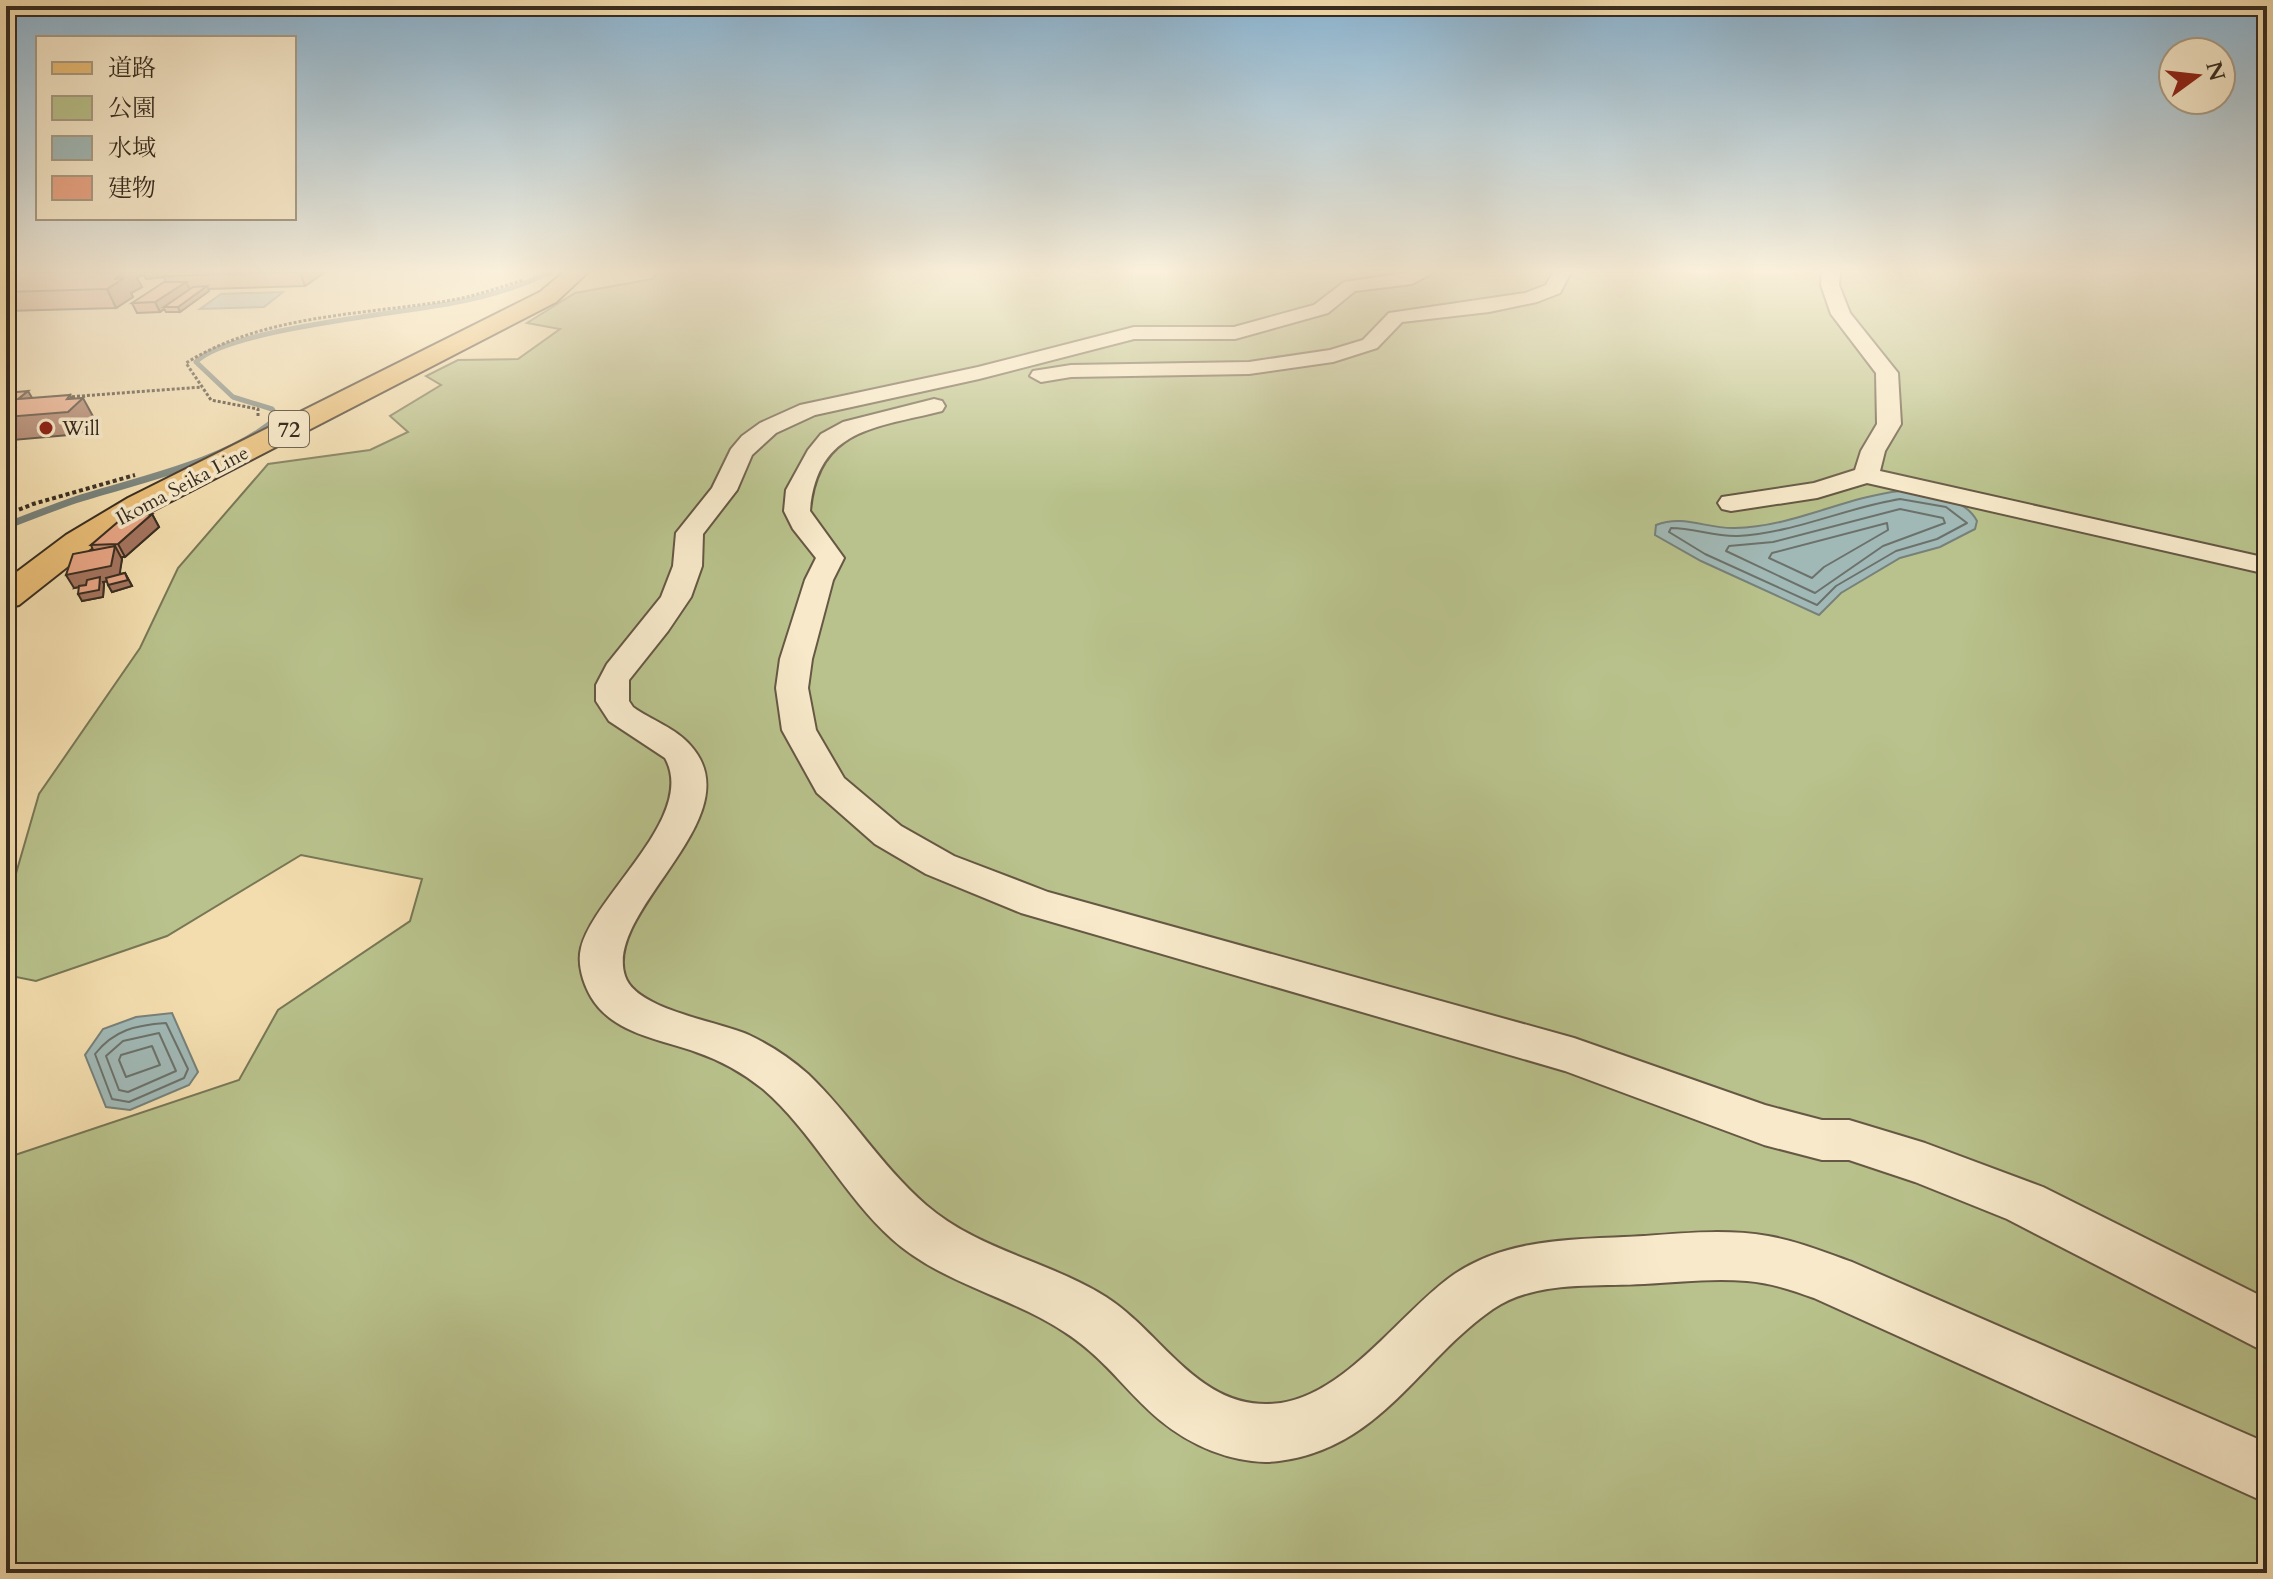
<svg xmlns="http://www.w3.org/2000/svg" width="2273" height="1579" font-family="Cardo,'Noto Serif JP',serif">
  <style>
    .green { fill: #b9c28c; stroke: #787756; stroke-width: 2 }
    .water { fill: #a1b9b6; stroke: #77817a; stroke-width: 2 }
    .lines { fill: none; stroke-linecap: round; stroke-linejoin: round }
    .shore { stroke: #6c726b; stroke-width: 2 }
    .stream-far1 { stroke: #77817a; stroke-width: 5 }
    .stream { stroke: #77817a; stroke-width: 7 }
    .minor-casing { stroke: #665844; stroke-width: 4 }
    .major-casing { stroke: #372c20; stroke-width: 4 }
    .path-far1 { stroke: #372c20; stroke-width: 3; stroke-dasharray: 3 2; stroke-linecap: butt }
    .path { stroke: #372c20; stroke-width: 4; stroke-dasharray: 4 3; stroke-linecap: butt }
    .minor { fill: #f7e9ca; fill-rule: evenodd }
    .major { fill: #eabe77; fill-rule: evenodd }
    .wall { fill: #c98f73; stroke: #372c20; stroke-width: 2 }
    .shaded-wall { fill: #a4745e; stroke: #372c20; stroke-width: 2 }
    .building { fill: #eaa686; stroke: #372c20; stroke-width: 2 }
    .poi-dot { fill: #8f2418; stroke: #f7e9ca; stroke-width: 3 }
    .labels { text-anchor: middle; stroke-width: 7; stroke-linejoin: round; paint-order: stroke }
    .far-poi-label { font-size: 20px; fill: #372c20; stroke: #f7e9ca; text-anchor: start }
    .far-street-label { font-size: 20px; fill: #372c20; stroke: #f7e9ca }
    .shield { fill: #f7e9ca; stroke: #716553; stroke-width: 2 }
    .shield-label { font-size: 22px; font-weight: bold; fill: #372c20 }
  </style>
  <rect width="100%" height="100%" fill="#f3ddae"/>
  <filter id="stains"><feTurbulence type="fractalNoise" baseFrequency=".0025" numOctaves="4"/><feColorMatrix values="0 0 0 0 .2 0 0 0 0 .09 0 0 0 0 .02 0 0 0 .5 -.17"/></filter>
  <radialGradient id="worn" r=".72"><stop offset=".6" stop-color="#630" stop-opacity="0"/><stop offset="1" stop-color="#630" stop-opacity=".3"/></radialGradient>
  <g class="green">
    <polygon points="659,272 1419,272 1361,281 1322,304 1232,331 1170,329 762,427 667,595 602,680 672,762 675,800 585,966 745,1070 1229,1448 1533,1285 1771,1275 2267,1490 2267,1573 6,1573 6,1158 239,1080 278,1010 410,921 422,879 301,855 167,936 36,981 6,975 6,908 39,794 140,648 178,568 268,464 370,450 408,432 390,416 441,385 426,376 458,360 518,359 560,329 527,323 575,293 652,279"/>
    <polygon points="1430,272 2267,272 2267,1460 1835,1268 1541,1254 1333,1397 1258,1417 924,1218 813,1092 632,999 613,946 697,799 632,715 620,688 697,533 746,454 785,423 1125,337 1190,336 1303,318 1349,289 1416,281"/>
  </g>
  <g class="water">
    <polygon points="283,292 264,307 200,309 221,294"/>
    <path d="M1900,491C1925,493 1964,496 1977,521L1975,529L1940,547L1900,558L1841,593L1819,615L1701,561L1655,535L1656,525C1684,514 1706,529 1735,528C1792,527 1845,497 1900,491Z"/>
    <polygon points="172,1013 198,1072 189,1085 130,1110 106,1107 85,1055 103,1029 136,1017"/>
  </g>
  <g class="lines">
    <g class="shore">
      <path d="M1900,499L1946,507L1967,523L1937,539L1896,551L1836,586L1817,605L1705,554L1669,532L1671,528C1694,528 1715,537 1738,536C1794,533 1845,508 1900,499Z"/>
      <polygon points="1900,509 1943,518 1945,523 1883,546 1815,593 1726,551 1729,546 1773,542"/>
      <polygon points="1887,523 1888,530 1824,567 1812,578 1769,558 1772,553"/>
      <path d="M166,1023L188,1069L184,1078L129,1102L112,1099L95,1054C114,1030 136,1025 166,1023Z"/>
      <polygon points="159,1033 176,1071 128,1092 119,1090 106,1056 123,1041"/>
      <polygon points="152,1046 160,1065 126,1077 119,1060 121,1055"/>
    </g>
    <path class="stream-far1" d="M276,420L278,418L272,409L233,397L196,362C224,330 402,313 452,303C486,297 519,287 551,272"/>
    <path class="stream" d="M6,526C29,517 52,508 75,500C138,480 228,462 278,418"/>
    <defs>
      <g id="minor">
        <path d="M1412,272H1434L1412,284L1355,291L1328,313L1235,339H1134L979,379L815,415L776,433L752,455L737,490L703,534L702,566L691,597L668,631L629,680V701L633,707C651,720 676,728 691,746C754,817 603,910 625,976C636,1010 718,1021 749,1035C770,1045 790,1058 808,1074C850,1114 881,1166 926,1205C978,1250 1049,1261 1106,1297C1165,1335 1200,1414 1281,1403C1346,1393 1398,1316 1449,1278C1506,1236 1578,1240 1644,1236C1686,1233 1727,1229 1768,1236C1797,1241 1824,1252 1852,1262L2267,1443V1503L1814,1298C1792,1290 1771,1283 1747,1281C1713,1278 1679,1282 1644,1284C1595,1287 1536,1280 1493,1309C1419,1360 1381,1448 1279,1461C1257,1464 1233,1459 1212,1451C1140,1422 1124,1371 1066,1333C1011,1296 942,1284 892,1239C843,1195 813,1132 763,1089C743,1073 720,1060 696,1052C659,1039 612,1033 591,997C583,983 577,964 581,948C594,895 698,816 665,758L609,721L596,701V685L607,664L661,597L673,566L676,533L712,488L731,449L742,436L760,423L800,405L978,367L1134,327H1234L1314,305L1344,282Z"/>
        <polygon points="1553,272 1571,272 1560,293 1537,302 1489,312 1402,322 1377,348 1333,362 1249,374 1071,377 1041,382 1030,376 1033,371 1071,365 1249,362 1330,350 1363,340 1389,313 1525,293 1546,285"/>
        <polygon points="1822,272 1840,272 1839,285 1850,313 1898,373 1901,424 1885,451 1880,471 2267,558 2267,574 1867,483 1817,498 1731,511 1722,509 1718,503 1722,497 1814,483 1855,470 1861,451 1877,424 1876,373 1831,314 1821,285"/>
        <path d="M934,399L942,401L945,406L942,411C876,428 817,428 810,511L844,558L833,580L812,659L808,688L816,730L844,778L901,826L954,856L1048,892L1574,1038L1765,1105L1822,1120H1849L1925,1143L2043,1187L2267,1299V1353L2007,1219L1915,1182L1849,1160H1822L1764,1145L1565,1071L1021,913L926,874L875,844L817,793L782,730L776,688L780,659L805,580L816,558L793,529L784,511L786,490L808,450L821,434L843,422Z"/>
      </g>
      <polygon id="major" points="564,272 588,272 556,302 150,512 90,549 19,605 6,608 6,580 66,535 128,498 540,292"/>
    </defs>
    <use href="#minor" class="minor-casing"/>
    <use href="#major" class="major-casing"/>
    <g class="path-far1">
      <polyline points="67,397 202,387"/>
      <path d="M258,416V409L211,400L186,363C263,315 359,315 446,301C472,297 498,288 523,280"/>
    </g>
    <polyline class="path" points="6,515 33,504 135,475"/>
    <use href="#minor" class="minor"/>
    <use href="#major" class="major"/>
  </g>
  <g class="wall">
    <polygon points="6,272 325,272 305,286 209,289 209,291 180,312 166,312 164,309 160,312 137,313 132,303 166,282 164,277 146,279 144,274 137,278 142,287 131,293 133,297 116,308 6,311"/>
    <polygon points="152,514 159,527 125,557 121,557 122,559 119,574 125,573 132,586 112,592 107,581 103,582 104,584 103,597 82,601 79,587 74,588 93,550 91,545"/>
  </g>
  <g class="shaded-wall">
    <polygon points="114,272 178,272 170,277 163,276 164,277 146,279 144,274 137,278 142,287 131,293 133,297 116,308 107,289"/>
    <polygon points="300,272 325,272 305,286"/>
    <polygon points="186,282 191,292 164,307 164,309 160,312 155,302"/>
    <polygon points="207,286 209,291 180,312 178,307"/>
    <polygon points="28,391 41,413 67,399 70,395 75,405 83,398 95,420 80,434 12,440 16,447 6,456 6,416 18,399"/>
    <polygon points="152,514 159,527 125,557 118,544"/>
    <polygon points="115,546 122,559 119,579 103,582 104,584 103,597 82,601 78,594 100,583 74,588 66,575"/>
    <polygon points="125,573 132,586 112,592 108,585"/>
  </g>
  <g class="building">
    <polygon points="6,272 126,272 114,279 124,278 107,289 6,292"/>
    <polygon points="170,272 300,272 163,276"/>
    <polygon points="164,282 186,282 155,302 132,303"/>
    <polygon points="207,286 178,307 164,307 193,287"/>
    <polygon points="28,391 18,399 70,395 67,399 83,398 68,412 6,417 6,393"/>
    <polygon points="152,514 118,544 91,545 126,515"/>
    <polygon points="115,546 111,566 66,575 73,554"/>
    <polygon points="125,573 128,580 108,585 106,578"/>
    <polygon points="100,577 99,590 78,594 79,586 86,585 87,580"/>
  </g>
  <linearGradient id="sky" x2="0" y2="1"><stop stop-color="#8bb6d4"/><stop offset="0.55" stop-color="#faf0db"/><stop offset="1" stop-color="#faf0db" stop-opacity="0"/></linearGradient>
  <rect width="2273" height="493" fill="url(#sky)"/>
  <circle class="poi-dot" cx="46" cy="428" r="8"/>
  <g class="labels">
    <g class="far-poi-label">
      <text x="62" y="435">Will</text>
    </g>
    <g class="far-street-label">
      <text transform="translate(182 485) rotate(-28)" y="7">Ikoma Seika Line</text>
    </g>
    <rect class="shield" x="269" y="411" width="40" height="36" rx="6"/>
    <g class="shield-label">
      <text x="289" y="437">72</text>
    </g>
  </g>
  <rect width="2273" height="1579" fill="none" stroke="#f3ddae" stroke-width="32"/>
  <rect x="8" y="8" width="2257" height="1563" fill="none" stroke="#372c20" stroke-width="4"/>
  <rect x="16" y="16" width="2241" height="1547" fill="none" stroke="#372c20" stroke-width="2"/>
  <rect x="36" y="36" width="260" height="184" fill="#f7e9ca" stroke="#aa9d86" stroke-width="2"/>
  <rect x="52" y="62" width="40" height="12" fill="#eabe77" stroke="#aa9d86" stroke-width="2"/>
  <text x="108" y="76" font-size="24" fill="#372c20">道路</text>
  <rect x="52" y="96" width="40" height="24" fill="#b9c28c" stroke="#aa9d86" stroke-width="2"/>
  <text x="108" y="116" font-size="24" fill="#372c20">公園</text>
  <rect x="52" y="136" width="40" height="24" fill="#a1b9b6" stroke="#aa9d86" stroke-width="2"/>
  <text x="108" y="156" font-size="24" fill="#372c20">水域</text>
  <rect x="52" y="176" width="40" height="24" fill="#eaa686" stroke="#aa9d86" stroke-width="2"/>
  <text x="108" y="196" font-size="24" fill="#372c20">建物</text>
  <g transform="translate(2197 76) rotate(75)"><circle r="38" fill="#f7e9ca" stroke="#aa9d86" stroke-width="2"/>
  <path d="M0-6L14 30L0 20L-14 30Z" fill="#8f2418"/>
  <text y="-12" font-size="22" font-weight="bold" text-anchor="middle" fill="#372c20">N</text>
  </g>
  <rect width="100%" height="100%" filter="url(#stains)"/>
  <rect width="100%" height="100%" fill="url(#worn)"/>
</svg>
